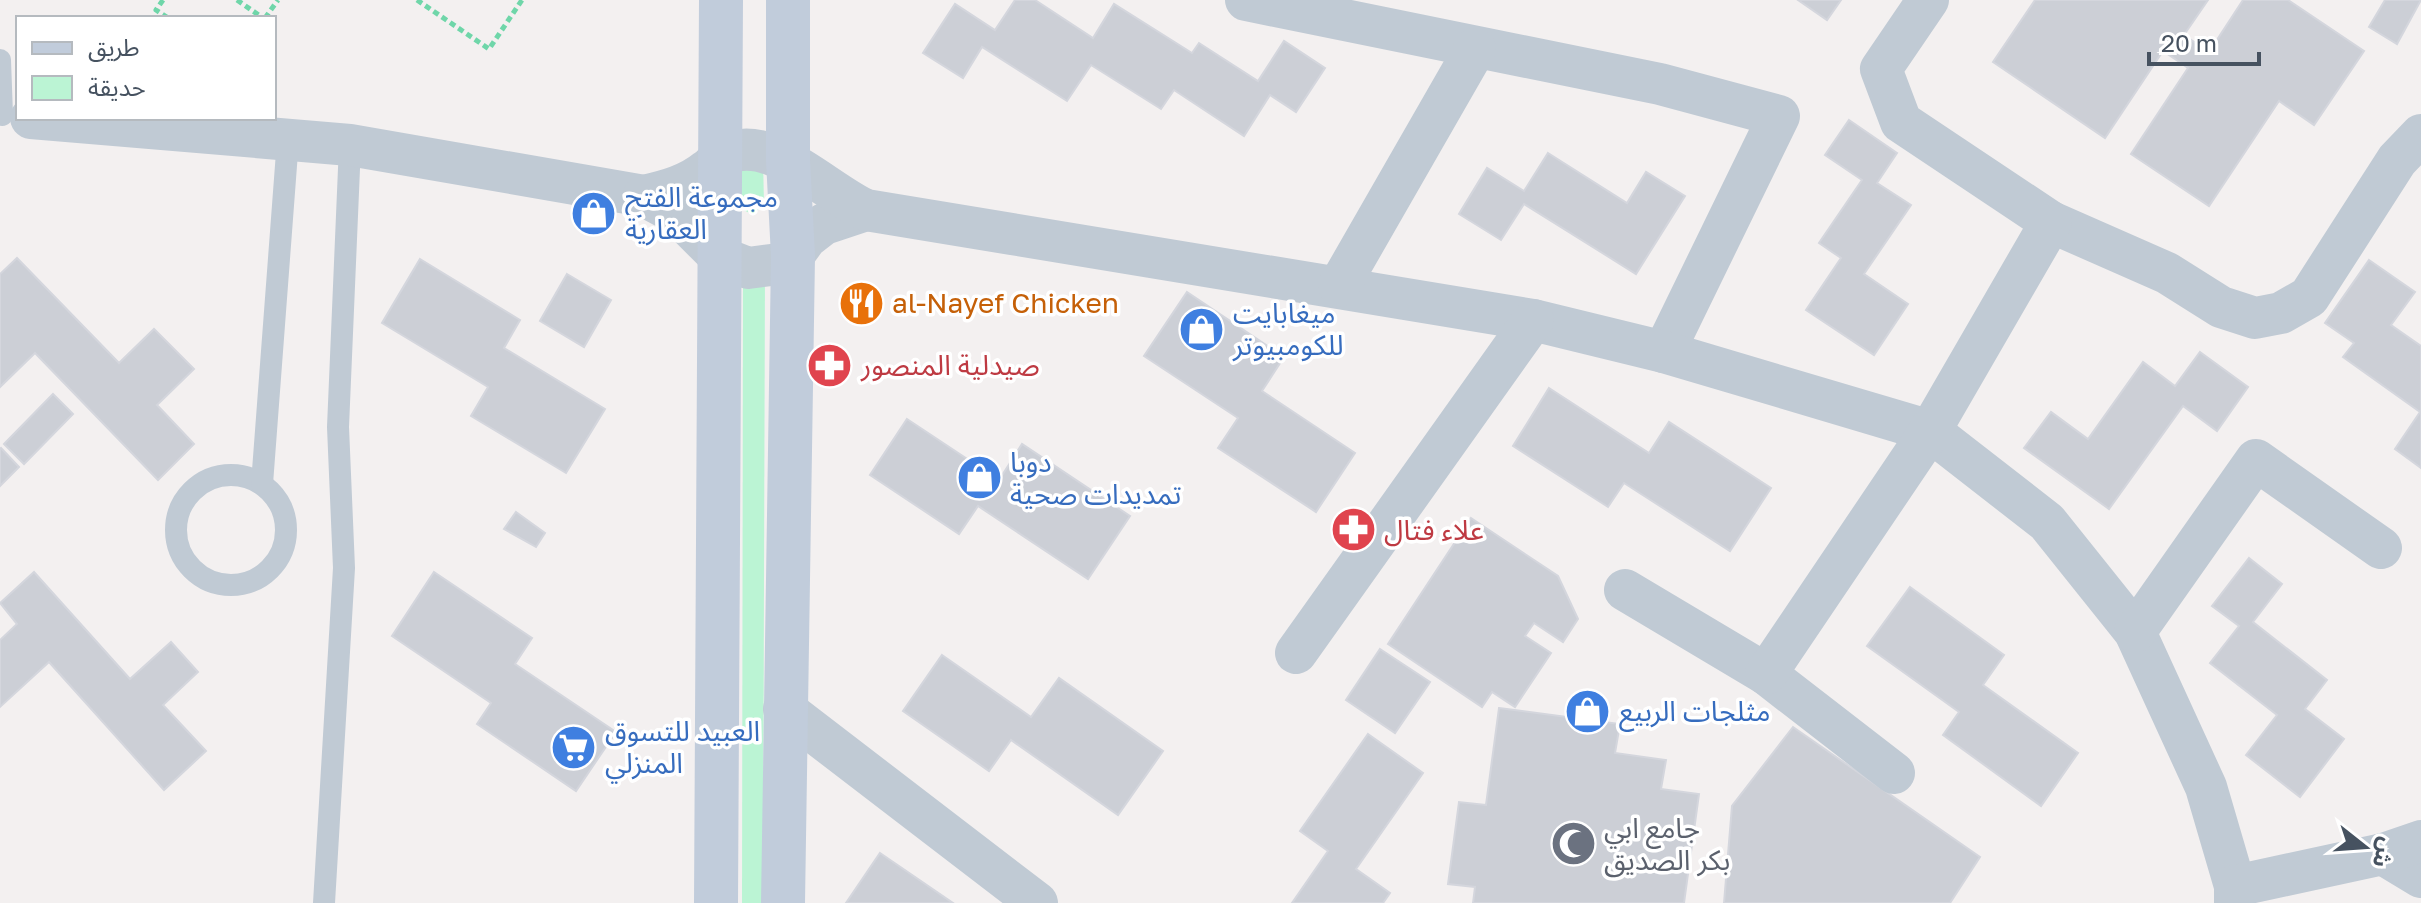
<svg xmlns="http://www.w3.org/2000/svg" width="2421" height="903" font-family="'Golos Text','Noto Sans Arabic',sans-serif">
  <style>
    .green { fill: #bbf4d4 }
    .building { fill: #cccfd6; stroke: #d4d6dd; stroke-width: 2 }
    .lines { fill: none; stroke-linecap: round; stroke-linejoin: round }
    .path { stroke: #6fd6a9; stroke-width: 5; stroke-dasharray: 6 4; stroke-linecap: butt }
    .lane { stroke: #c0cad4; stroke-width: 22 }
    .street { stroke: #c0cad4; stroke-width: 42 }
    .secondary { stroke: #c1ccdb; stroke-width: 44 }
    .labels { text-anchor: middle; stroke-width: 7; stroke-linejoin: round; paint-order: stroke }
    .shop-label { font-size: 28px; fill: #366cbe; stroke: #fff; text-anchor: start }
    .food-label { font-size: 28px; fill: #c56008; stroke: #fff; text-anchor: start }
    .health-label { font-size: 28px; fill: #be3a42; stroke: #fff; text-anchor: start }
    .worship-label { font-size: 28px; fill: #5b616d; stroke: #fff; text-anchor: start }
  </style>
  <rect width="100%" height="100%" fill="#f3f0f0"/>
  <g class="green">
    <polygon points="763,158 764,204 753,215 740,208 742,159"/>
    <polygon points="765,271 763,903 742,903 743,272"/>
  </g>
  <g class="building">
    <polygon points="1015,0 1035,0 1093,38 1114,4 1192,53 1199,43 1258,81 1284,41 1325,68 1296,112 1270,95 1244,136 1174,90 1161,109 1091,65 1067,101 982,47 963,78 923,53 955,4 995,30"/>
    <polygon points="1798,0 1841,0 1827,20"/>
    <polygon points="2035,0 2208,0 2184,35 2209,52 2243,0 2288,0 2364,51 2314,125 2279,101 2209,206 2131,154 2188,68 2163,51 2105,138 1993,62"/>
    <polygon points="2385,0 2421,0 2397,44 2369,27"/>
    <polygon points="1849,120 1897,153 1877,183 1911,205 1864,274 1908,304 1874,355 1806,310 1841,258 1819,243 1862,180 1825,155"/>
    <polygon points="1548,153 1627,203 1646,172 1685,196 1636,274 1524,204 1501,240 1459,214 1487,168 1524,191"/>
    <polygon points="17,258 119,363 154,329 194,369 157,405 194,444 158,480 35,353 0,387 0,274"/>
    <polygon points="420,259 520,320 504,348 605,409 566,473 471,416 488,387 382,323"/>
    <polygon points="2369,260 2415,292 2391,325 2421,346 2421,468 2395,449 2420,412 2343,357 2354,343 2325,323"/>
    <polygon points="567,274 611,300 584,347 540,321"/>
    <polygon points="1187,292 1284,357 1262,391 1355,453 1316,512 1218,448 1238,418 1144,356"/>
    <polygon points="2200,352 2248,387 2217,431 2183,406 2109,509 2024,448 2051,412 2088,439 2143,362 2175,386"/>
    <polygon points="1549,388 1649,453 1669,422 1771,488 1730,551 1624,483 1608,507 1513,446"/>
    <polygon points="53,394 73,414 24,464 4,444"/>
    <polygon points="907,419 999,480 1022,444 1130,516 1088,579 978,506 959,534 870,475"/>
    <polygon points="1,448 19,467 0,486 0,449"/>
    <polygon points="516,512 545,533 536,547 504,529"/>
    <polygon points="1471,518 1558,576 1578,619 1563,642 1534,623 1525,636 1551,653 1515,707 1492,692 1482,707 1388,644"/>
    <polygon points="2249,558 2282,584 2253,622 2327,680 2305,709 2344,739 2300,797 2246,755 2277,715 2210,663 2239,626 2212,606"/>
    <polygon points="34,572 130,679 171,642 198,672 163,705 206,751 164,790 49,662 0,707 0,640 17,624 0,603"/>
    <polygon points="434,572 532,638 515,664 616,732 576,791 477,724 491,703 392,636"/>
    <polygon points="1910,587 2004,655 1983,685 2078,753 2041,806 1943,735 1959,712 1867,646"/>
    <polygon points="1380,649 1430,682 1395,733 1346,700"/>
    <polygon points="942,655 1031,717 1059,678 1163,751 1118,815 1011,740 989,771 903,711"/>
    <polygon points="1499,708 1620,724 1615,753 1666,760 1661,789 1699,794 1684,903 1473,903 1475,887 1448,884 1459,802 1486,805"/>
    <polygon points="1793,727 1980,857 1950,903 1724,903 1732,806"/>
    <polygon points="1368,734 1423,773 1356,869 1390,893 1383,903 1292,903 1328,851 1300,831"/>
    <polygon points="880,853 953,903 846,903"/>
  </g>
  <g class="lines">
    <g class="path">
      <polyline points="163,0 156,10 168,18"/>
      <polyline points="237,0 263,18"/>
      <polyline points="417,0 489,49 522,0"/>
      <polyline points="265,18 278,0"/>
    </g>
    <g class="lane">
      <polyline points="0,60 2,115"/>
      <circle cx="231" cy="530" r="55"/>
      <polyline points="262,484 288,139"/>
      <polyline points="324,903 344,568 338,427 350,145"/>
    </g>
    <g class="street">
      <polyline points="1246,0 1660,84 1779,116 1664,352"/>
      <polyline points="31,118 350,145 644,196 676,213 720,257 748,268 779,264 793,256 806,238 824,224 866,210"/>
      <path d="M644,196C666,191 689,185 707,170C712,167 716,161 721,157C766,128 825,192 866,210L1533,320L1664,352L1930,431L2047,522L2135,632L2206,787L2235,886V903"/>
      <polyline points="2051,222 2167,273 2221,307 2255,318 2281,313 2309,297 2397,160 2421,135"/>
      <polyline points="1339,286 1475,49"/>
      <polyline points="1625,590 1766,674 1894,773"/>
      <polyline points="2135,632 2256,460 2381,548"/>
      <polyline points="1296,653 1533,320"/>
      <polyline points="1766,674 1930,431 2051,222 1901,122 1881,69 1928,0"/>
      <polyline points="784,709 1037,903"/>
      <polyline points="2383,854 2421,877"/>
      <polyline points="2235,886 2383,854 2421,841"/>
    </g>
    <g class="secondary">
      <polyline points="716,903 721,0"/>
      <polyline points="783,903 793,256 788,160 788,0"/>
    </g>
  </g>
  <defs>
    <symbol id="shop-disc" viewBox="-11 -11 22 22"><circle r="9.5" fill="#3f7fe0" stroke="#fff"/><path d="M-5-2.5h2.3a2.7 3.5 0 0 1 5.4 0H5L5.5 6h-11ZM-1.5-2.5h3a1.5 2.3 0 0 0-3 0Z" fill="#fff"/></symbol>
    <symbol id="restaurant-disc" viewBox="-11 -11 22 22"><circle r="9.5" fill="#e8710a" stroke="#fff"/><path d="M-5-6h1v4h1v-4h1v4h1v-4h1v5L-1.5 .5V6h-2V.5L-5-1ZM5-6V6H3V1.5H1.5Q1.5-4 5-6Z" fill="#fff"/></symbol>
    <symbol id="pharmacy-disc" viewBox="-11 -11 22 22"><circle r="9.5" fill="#e0444e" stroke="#fff"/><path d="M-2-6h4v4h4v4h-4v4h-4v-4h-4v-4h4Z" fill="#fff"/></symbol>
    <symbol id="supermarket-disc" viewBox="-11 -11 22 22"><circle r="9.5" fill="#3f7fe0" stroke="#fff"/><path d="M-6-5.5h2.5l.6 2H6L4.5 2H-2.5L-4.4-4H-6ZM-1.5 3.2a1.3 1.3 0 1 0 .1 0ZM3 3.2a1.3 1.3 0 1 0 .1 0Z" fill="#fff"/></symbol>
    <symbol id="mosque-disc" viewBox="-11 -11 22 22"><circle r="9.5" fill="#6b7280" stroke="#fff"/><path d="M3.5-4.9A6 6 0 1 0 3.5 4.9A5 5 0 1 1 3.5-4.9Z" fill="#fff"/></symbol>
  </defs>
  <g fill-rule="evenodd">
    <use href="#shop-disc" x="568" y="188" width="51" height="51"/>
    <use href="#restaurant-disc" x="836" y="278" width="51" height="51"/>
    <use href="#shop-disc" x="1176" y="304" width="51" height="51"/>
    <use href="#pharmacy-disc" x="804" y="340" width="51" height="51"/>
    <use href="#shop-disc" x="954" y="452" width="51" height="51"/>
    <use href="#pharmacy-disc" x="1328" y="504" width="51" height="51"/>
    <use href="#shop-disc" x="1562" y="686" width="51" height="51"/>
    <use href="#supermarket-disc" x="548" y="722" width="51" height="51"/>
    <use href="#mosque-disc" x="1548" y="818" width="51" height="51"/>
  </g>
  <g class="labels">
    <g class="shop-label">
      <text x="625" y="207">مجموعة الفتح<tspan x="625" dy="32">العقارية</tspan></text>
      <text x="1233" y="323">ميغابايت<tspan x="1233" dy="32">للكومبيوتر</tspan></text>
      <text x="1010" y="472">دوبا<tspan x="1010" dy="32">تمديدات صحية</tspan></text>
      <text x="1619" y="721">مثلجات الربيع</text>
      <text x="605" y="741">العبيد للتسوق<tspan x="605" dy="32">المنزلي</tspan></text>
    </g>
    <g class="food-label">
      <text x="892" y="313">al-Nayef Chicken</text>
    </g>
    <g class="health-label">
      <text x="861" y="375">صيدلية المنصور</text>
      <text x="1384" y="540">علاء فتال</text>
    </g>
    <g class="worship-label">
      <text x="1604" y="838">جامع ابي<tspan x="1604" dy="32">بكر الصديق</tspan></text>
    </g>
  </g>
  <rect x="16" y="16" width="260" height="104" fill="#ffffff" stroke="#b5babf" stroke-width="2"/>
  <rect x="32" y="42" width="40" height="12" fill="#c1ccdb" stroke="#b5babf" stroke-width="2"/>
  <text x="88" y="56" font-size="24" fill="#465260">طريق</text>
  <rect x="32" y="76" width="40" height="24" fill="#bbf4d4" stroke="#b5babf" stroke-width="2"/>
  <text x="88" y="96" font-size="24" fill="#465260">حديقة</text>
  <g transform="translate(2365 847) rotate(107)" stroke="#ffffff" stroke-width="6" paint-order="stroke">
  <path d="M0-6L14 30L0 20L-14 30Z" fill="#465260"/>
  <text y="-12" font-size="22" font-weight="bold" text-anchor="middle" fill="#465260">ش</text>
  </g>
  <path d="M2149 52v12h110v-12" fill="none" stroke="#465260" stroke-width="4"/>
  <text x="2161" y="52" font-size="24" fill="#465260" stroke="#ffffff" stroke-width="6" paint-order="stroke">20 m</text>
</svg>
